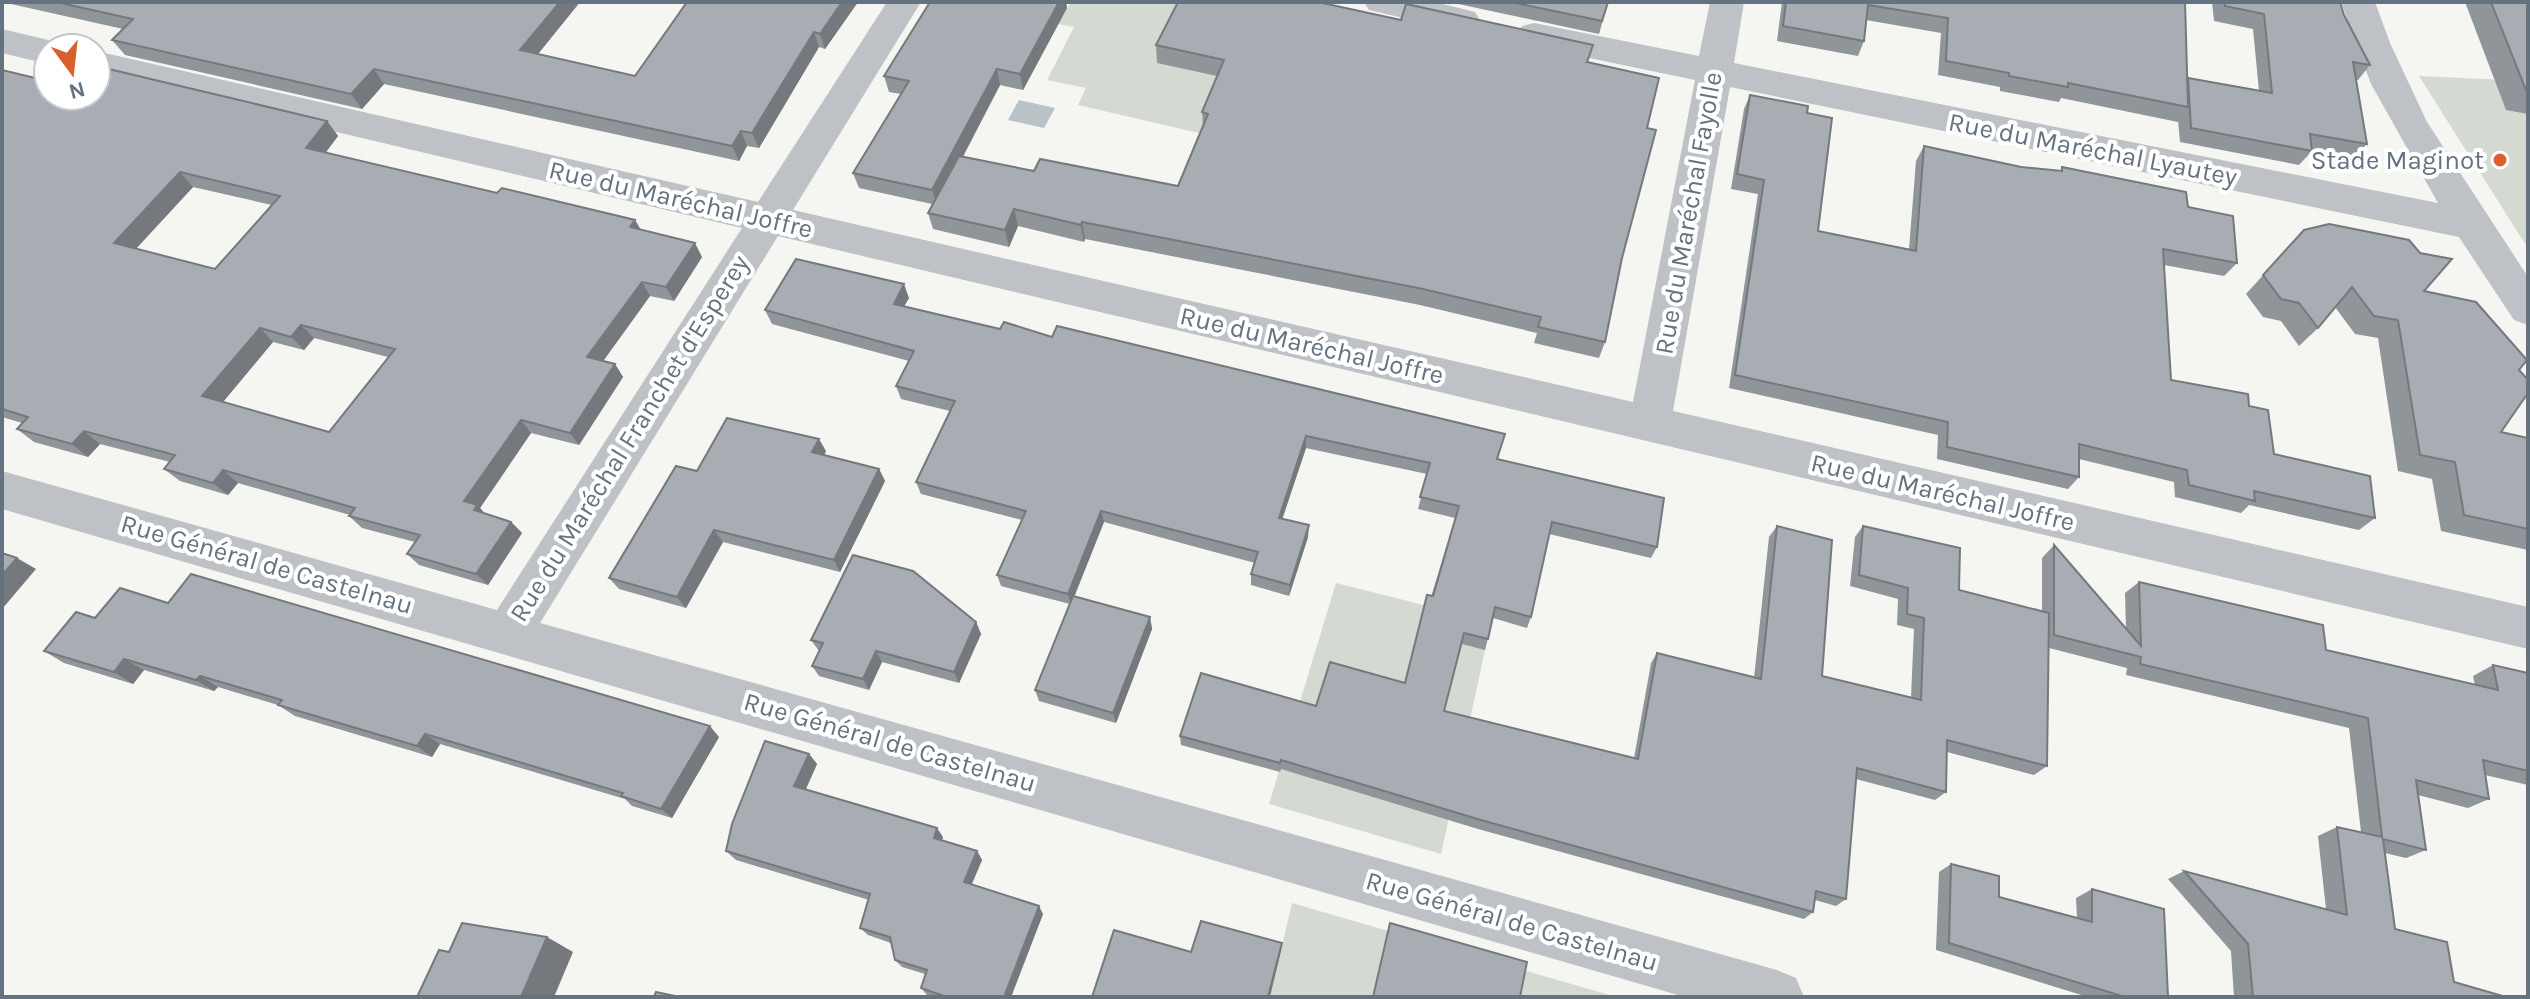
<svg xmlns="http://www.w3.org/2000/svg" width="2530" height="999" font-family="Karla,sans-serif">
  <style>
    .green { fill: #d4dad1 }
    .water { fill: #b8c2c7 }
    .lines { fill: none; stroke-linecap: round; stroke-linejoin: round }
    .minor { fill: #bec1c5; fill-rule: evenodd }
    .wall { fill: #90959a; fill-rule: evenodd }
    .shaded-wall { fill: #75797d }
    .building { fill: #a7adb3; stroke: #75797d; stroke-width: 2; fill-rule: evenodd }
    .poi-dot { fill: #da5f2d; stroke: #fff; stroke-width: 3 }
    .labels { text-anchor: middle; stroke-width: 8; stroke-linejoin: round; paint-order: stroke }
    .street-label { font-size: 26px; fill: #657381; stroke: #fff }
    .poi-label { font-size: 26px; fill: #657381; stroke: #fff; text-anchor: end }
  </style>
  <rect width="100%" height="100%" fill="#f5f5f1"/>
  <g class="green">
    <polygon points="1071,2 1260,2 1199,133 1078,105 1086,88 1047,80 1074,27 1058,24"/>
    <polygon points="2419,76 2528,81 2528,248 2522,239"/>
    <polygon points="1336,583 1491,622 1441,854 1269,804"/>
    <polygon points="1292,903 1616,997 1270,997"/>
  </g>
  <polygon class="water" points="1019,100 1055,108 1044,128 1008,120"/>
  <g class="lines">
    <g class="minor">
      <polygon points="887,2 921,2 793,210 1633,402 1695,80 1522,44 1516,35 1522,26 1534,23 1699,56 1710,2 1744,2 1734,63 2438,203 2371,84 2341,2 2375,2 2390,43 2427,122 2528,277 2528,325 2514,320 2459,237 1730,87 1673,411 2528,607 2528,649 778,236 540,623 1777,970 1796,978 1804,997 1685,997 2,509 2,471 497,610 742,228 96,75 96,51 758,202"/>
      <polygon points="1364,2 1435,2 1475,12 1480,20 1475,28 1463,32 1369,10"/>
      <polygon points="2,29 61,43 63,48 48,48 48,64 2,53"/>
    </g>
  </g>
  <g class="wall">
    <polygon points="2,2 580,2 538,54 635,76 858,2 825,49 819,47 759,148 747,146 739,161 384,84 362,109 125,55 112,40 123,29"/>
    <polygon points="930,2 1066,2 1067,8 1023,90 1000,85 963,157 1034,171 1178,186 1203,126 1202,112 1217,76 1157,63 1156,45 1588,62 1647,128 1622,258 1605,342 1599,358 1534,343 1537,333 1420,305 1085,239 1084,242 1018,226 1009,247 933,229 928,213 932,204 859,188 853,173 901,94 889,92 884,76"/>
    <polygon points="1449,2 1608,2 1599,34"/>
    <polygon points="1782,2 2185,2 2187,79 2259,91 2253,29 2214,21 2212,2 2340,2 2344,15 2370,65 2358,80 2356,80 2367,144 2353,158 2312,151 2299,165 2180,142 2178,120 2178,122 2061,98 2059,102 2000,91 2000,87 1938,75 1941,33 1866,20 1864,41 1858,56 1777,41"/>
    <polygon points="2465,2 2528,2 2528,114 2506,110"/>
    <path d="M2,70L48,96L327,121L338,136L325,153L497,193L635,220L641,230L702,257L674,301L650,296L603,361L615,364L623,377L579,445L531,433L480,508L485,514L511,522L522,533L488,585L419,565L407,554L415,542L362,528L349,516L350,515L238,483L228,495L180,481L164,469L170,462L100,444L88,457L34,442L17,429L22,423L2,417ZM193,187L272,205L215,269L136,249ZM314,338L388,357L329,432L223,402L273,342L304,350Z"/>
    <polygon points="1750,95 1807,113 1818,231 1909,249 1916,161 1924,146 2021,167 2060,171 2062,167 2188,207 2237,263 2224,276 2164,265 2171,380 2249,406 2274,454 2375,518 2359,530 2249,505 2241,513 2175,497 2174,482 2079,459 2079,477 2068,489 1937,459 1938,435 1729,388 1758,194 1731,189 1744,109"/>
    <polygon points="2304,230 2424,291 2519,370 2501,432 2528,438 2528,550 2441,531 2432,479 2398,471 2378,338 2355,334 2335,307 2318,328 2299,346 2281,321 2263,317 2246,294"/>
    <polygon points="909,298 904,306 1000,329 1052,337 1498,459 1657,547 1651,558 1549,534 1531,617 1527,628 1493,618 1485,650 1462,644 1444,711 1634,758 1651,663 1657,653 1754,678 1769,537 1777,526 1822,676 1911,698 1914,629 1897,625 1898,599 1850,586 1855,537 1863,526 1959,590 2042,611 2042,558 2054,545 2126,629 2125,593 2139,582 2326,650 2475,685 2473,676 2493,665 2528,673 2528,785 2485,775 2489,799 2468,808 2418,795 2426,850 2406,858 2385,853 2395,929 2454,982 2506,997 2234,997 2231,951 2168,879 2184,871 2326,909 2318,836 2337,827 2361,832 2349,728 2126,675 2127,668 2049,648 2047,766 2034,775 1947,752 1946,792 1935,800 1856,779 1846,899 1836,906 1815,900 1813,912 1804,919 1478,829 1281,769 1280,772 1181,745 1180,736 1316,706 1405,683 1455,518 1418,509 1427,474 1306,448 1282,518 1308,537 1289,596 1251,585 1251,574 1255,563 1104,522 1074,596 1150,617 1152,629 1116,723 1039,701 1035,690 1070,604 1001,586 997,575 1022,520 921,494 916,482 950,411 901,399 896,386 909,361 772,324 765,310"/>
    <polygon points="826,451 824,455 879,469 885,481 840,572 723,542 686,608 619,589 609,578 697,471"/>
    <polygon points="168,603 719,737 672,818 632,806 625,799 440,744 432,757 295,716 278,705 218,687 214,691 144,670 133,684 64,663 44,651 95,618"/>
    <polygon points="976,622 981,634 959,683 882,662 869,690 819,676 812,666 819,651 811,640"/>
    <polygon points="809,754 817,764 806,789 943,837 942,840 977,851 982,860 971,885 1043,914 1011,997 934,997 927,995 921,988 925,974 902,967 895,960 891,943 868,935 860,928 869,900 736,860 726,851"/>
    <polygon points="1951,864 1999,897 2077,918 2076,898 2092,889 2168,997 2088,997 1936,950 1939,872"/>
  </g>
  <g class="shaded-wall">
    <polygon points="560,2 580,2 529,65 520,50"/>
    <polygon points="842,2 858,2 825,49 820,34"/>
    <polygon points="1059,2 1066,2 1067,8 1023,90 1020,74"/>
    <polygon points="814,32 819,47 759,148 752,133"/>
    <polygon points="374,69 384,84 362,109 351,94"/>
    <polygon points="997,69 1000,85 937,205 932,190"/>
    <polygon points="327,121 338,136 318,163 306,148"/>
    <polygon points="741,131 747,146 739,161 732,146"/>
    <polygon points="180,172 193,187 128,257 114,243"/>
    <polygon points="1014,209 1018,226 1009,247 1005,230"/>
    <polygon points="635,220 643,234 630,227"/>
    <polygon points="1082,222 1085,239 1084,242 1081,225"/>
    <polygon points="695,243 702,257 674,301 666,287"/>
    <polygon points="642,282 650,296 596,371 587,357"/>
    <polygon points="904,284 909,298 898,317 894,304"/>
    <polygon points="301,325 314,338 304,350 291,337"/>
    <polygon points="260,328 273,342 217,409 202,396"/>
    <polygon points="615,364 623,377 579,445 570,433"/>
    <polygon points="521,420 531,433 480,508 488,517 485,522 464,501"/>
    <polygon points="84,431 100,444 88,457 72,444"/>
    <polygon points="1306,436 1306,448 1279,529 1279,518"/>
    <polygon points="819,439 826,451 819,465 812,452"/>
    <polygon points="879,469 885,481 840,572 834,560"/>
    <polygon points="223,470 238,483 228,495 213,483"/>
    <polygon points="1101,511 1104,522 1071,605 1068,594"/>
    <polygon points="511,522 522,533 488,585 476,574"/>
    <polygon points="1309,525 1308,537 1289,596 1290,585"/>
    <polygon points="714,530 723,542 686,608 677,597"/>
    <polygon points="17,558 36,569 2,609 2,575"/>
    <polygon points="1150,617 1152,629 1116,723 1113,713"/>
    <polygon points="976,622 981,634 959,683 954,672"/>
    <polygon points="876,651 882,662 869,690 863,679"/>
    <polygon points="124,659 144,670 133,684 114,672"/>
    <polygon points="200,676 218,687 214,691 196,680"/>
    <polygon points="710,726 719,737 672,818 661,809"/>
    <polygon points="425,734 440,744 432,757 417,746"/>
    <polygon points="809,754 817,764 803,795 794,786"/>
    <polygon points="937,828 943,837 940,846 934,838"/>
    <polygon points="977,851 982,860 969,891 964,882"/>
    <polygon points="1039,906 1043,914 1011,997 1004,997"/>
    <polygon points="547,937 573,952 554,997 521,997"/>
    <polygon points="1282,943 1281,951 1270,997 1268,997"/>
  </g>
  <g class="building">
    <polygon points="56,2 560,2 520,50 635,76 687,2 842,2 820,34 814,32 752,133 741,131 732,146 374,69 351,94 112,40 133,19"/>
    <polygon points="930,2 1059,2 1020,74 997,69 932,190 853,173 909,81 884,76"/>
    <polygon points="1178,2 1318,2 1401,20 1406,4 1593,45 1587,62 1659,78 1647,128 1656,130 1622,258 1605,342 1538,327 1541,317 1423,289 1082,222 1081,225 1014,209 1005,230 928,213 959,156 1034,171 1040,159 1178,186 1208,114 1202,112 1224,60 1156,45"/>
    <polygon points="1511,2 1608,2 1602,21"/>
    <polygon points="1786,2 2185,2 2188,107 2068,83 2068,87 2009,76 2009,73 1946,61 1948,18 1868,5 1864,41 1783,26"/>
    <polygon points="2224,2 2340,2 2344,15 2370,65 2353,62 2367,144 2310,134 2312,151 2191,128 2188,78 2272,93 2264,14 2225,6"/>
    <polygon points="2491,2 2528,2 2528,90 2526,90"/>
    <path d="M96,66L327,121L306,148L497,193L502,188L635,220L630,227L695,243L666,287L642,282L587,357L615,364L570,433L521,420L464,501L477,505L474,510L511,522L476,574L407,554L420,535L349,516L355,508L223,470L213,483L164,469L175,455L84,431L72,444L17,429L28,417L2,409V70L48,81V96H96ZM180,172L280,196L215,269L114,243ZM301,325L395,349L329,432L202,396L260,328L291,337Z"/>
    <polygon points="1750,95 1808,106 1807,113 1832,118 1818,231 1916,251 1924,146 2021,167 2062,171 2062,167 2186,192 2188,207 2233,216 2237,263 2163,249 2171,380 2248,394 2249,406 2268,410 2274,454 2370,476 2375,518 2254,491 2255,501 2189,485 2187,470 2079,444 2079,477 1947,447 1948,422 1735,375 1764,180 1737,174"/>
    <polygon points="2329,224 2409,240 2420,253 2452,259 2424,291 2476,302 2527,360 2519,370 2528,380 2528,393 2501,432 2528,438 2528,529 2464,515 2455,462 2420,455 2398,320 2374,316 2352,287 2318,328 2299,303 2281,299 2263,275 2304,230"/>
    <polygon points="796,259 904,284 894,304 1000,329 1004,322 1052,337 1057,326 1505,434 1497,459 1664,498 1657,547 1552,522 1531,617 1495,607 1488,639 1464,633 1444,711 1638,759 1657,653 1761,679 1777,526 1832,540 1822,676 1921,700 1924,618 1907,614 1908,588 1859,575 1863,526 1960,548 1959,590 2049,613 2047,766 1947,740 1946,792 1857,768 1846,899 1816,891 1813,912 1481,820 1281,760 1280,763 1180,736 1201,673 1316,706 1330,662 1405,683 1427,595 1433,596 1459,506 1420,497 1430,463 1306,436 1279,518 1309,525 1290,585 1251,574 1258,552 1101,511 1068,594 997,575 1026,511 916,482 955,401 896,386 914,351 765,310"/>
    <polygon points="727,418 819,439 812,452 879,469 834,560 714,530 677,597 609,578 676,466 697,471"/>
    <polygon points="2054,545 2141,646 2139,582 2323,625 2326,650 2498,690 2493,665 2528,673 2528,771 2483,760 2489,799 2416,780 2426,850 2383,839 2395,929 2447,942 2454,982 2506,997 2253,997 2248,944 2184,871 2347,915 2337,827 2382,837 2368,718 2140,664 2141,657 2054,635"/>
    <polygon points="2,553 17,558 2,575"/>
    <polygon points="853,555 913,571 976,622 954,672 876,651 863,679 812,666 823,643 811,640"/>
    <polygon points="191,574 710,726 661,809 621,796 623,793 425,734 417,746 278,705 282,700 200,676 196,680 124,659 114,672 44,651 76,612 95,618 120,588 168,603"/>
    <polygon points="1073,596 1150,617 1113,713 1035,690"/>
    <polygon points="765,741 809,754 794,786 937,828 934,838 977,851 964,882 1039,906 1004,997 947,997 921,988 927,970 895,960 890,937 860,928 870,894 726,851 732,824"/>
    <polygon points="1951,864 1999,876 1999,897 2092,922 2092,889 2164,909 2168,997 2125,997 1949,943"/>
    <polygon points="1201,921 1282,943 1268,997 1092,997 1114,930 1191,952"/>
    <polygon points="462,923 547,937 521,997 417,997 439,950 449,952"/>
    <polygon points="1390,923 1527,962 1520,997 1373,997"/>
    <polygon points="656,992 680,997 654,997"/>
  </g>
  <circle class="poi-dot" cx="2500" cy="160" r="8"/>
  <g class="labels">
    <g class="street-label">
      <text transform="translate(2093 149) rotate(11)" y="9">Rue du Maréchal Lyautey</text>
      <text transform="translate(681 199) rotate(13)" y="9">Rue du Maréchal Joffre</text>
      <text transform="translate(1688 213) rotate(-80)" y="9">Rue du Maréchal Fayolle</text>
      <text transform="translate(1312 345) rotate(13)" y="9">Rue du Maréchal Joffre</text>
      <text transform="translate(629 438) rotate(-58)" y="9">Rue du Maréchal Franchet d'Esperey</text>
      <text transform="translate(1943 492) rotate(13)" y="9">Rue du Maréchal Joffre</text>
      <text transform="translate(267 564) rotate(16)" y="9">Rue Général de Castelnau</text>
      <text transform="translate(890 742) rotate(16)" y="9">Rue Général de Castelnau</text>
      <text transform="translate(1512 921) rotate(16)" y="9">Rue Général de Castelnau</text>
    </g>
    <g class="poi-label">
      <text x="2484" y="169">Stade Maginot</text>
    </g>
  </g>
  <rect width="2530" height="999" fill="none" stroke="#657381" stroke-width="8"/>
  <g transform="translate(72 72) rotate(165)"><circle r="38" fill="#ffffff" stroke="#c1c7cd" stroke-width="2"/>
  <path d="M0-6L14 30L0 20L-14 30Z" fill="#da5f2d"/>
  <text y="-12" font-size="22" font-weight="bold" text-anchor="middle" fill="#657381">N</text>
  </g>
</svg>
